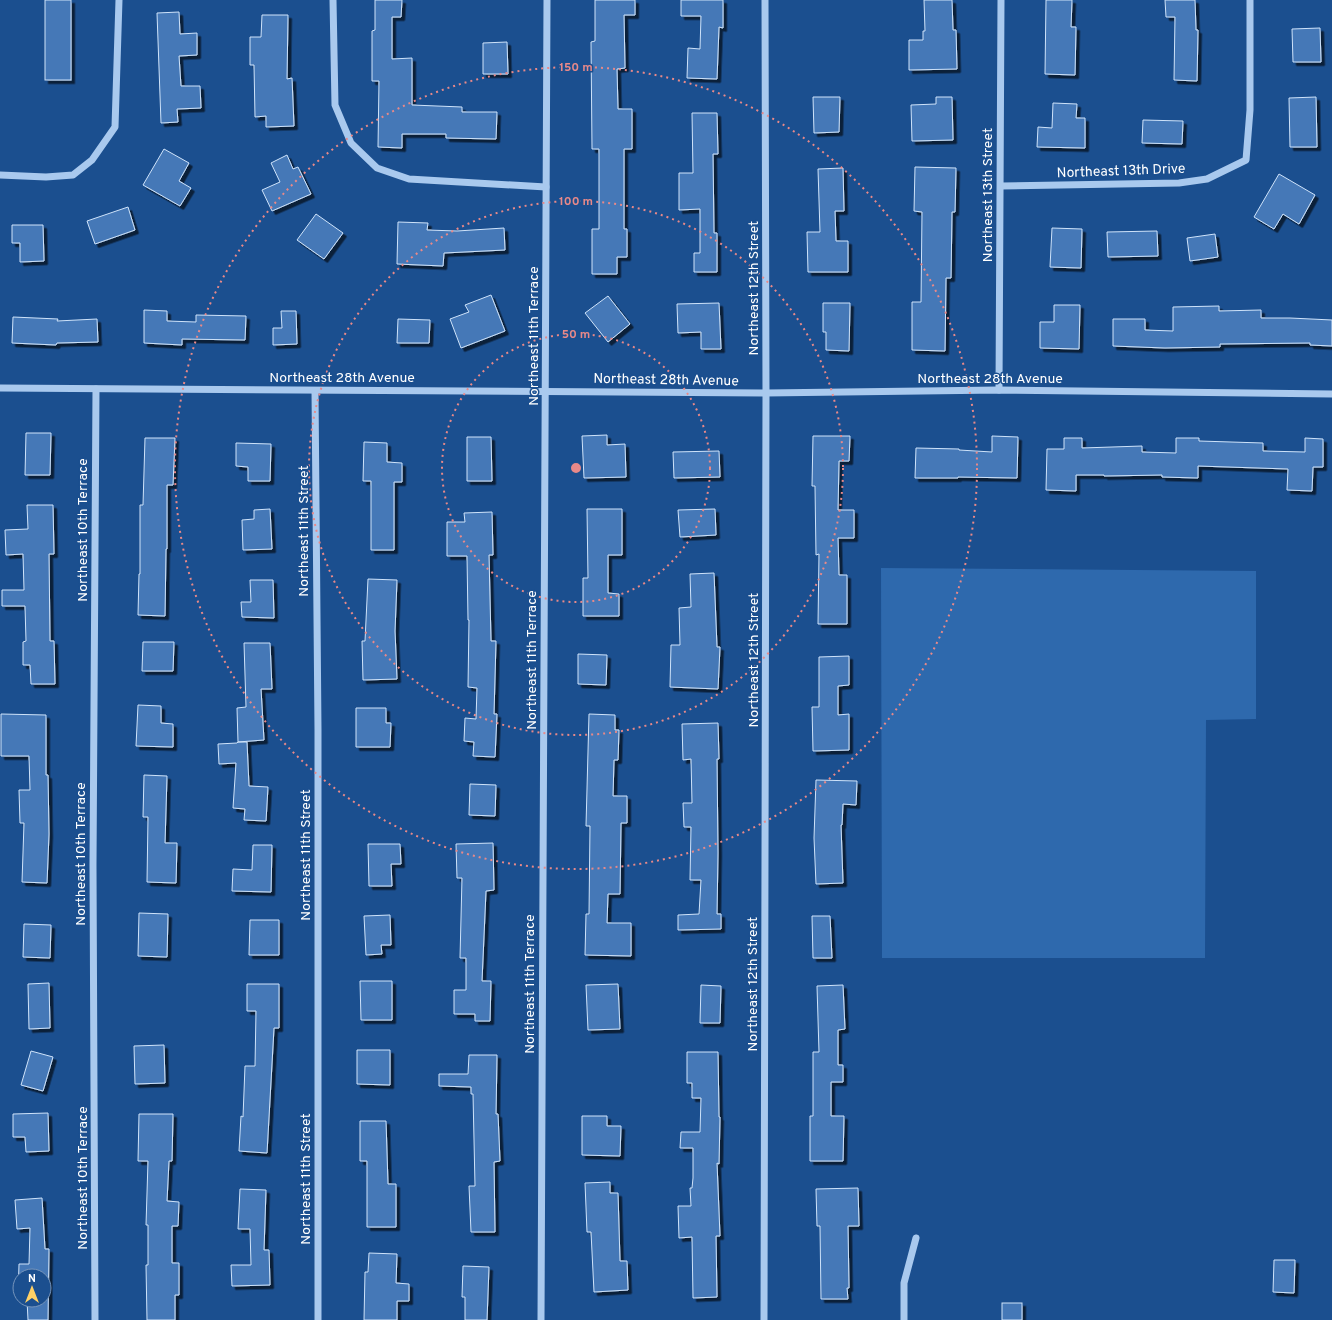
<svg xmlns="http://www.w3.org/2000/svg" width="1332" height="1320" font-family="Overpass,sans-serif">
  <style>
    .green { fill: #2e69ad }
    .building { fill: #4478b7; stroke: #cfe3fa; filter: url(#shadow) }
    .lines { fill: none; stroke-linecap: round; stroke-linejoin: round }
    .minor { stroke: #a9c9ee; stroke-width: 7 }
    .ring { fill: none; stroke: #e88989; stroke-width: 2; stroke-dasharray: 2 4 }
    .labels { text-anchor: middle; stroke-width: 3; stroke-linejoin: round; paint-order: stroke }
    .street-label { font-size: 14px; fill: #fff; stroke: #1b4f8f }
    .centre { fill: #e88989; stroke: #1b4f8f; stroke-width: 2 }
    .ring-label { font-size: 12px; text-anchor: middle; font-weight: bold; fill: #e88989; stroke: #1b4f8f; stroke-width: 3; stroke-linejoin: round; paint-order: stroke }
  </style>
  <defs>
    <filter id="shadow"><feDropShadow dx="3.5" dy="3.5" stdDeviation="0" flood-color="#0009"/></filter>
  </defs>
  <rect width="100%" height="100%" fill="#1b4f8f"/>
  <polygon class="green" points="881,568 1256,571 1256,719 1206,720 1205,958 882,958"/>
  <g class="building">
    <rect x="45" y="0" width="26" height="80"/>
    <polygon points="375,0 402,0 401,17 392,17 392,59 412,58 412,105 462,107 462,112 497,112 496,139 446,138 446,134 402,134 402,148 378,147 379,81 372,81 372,31 375,30"/>
    <polygon points="595,0 635,0 635,15 624,15 625,68 617,69 618,109 632,109 632,149 624,149 624,229 627,229 627,257 617,257 617,274 592,274 592,229 599,229 599,149 592,149 591,42 595,41"/>
    <polygon points="681,0 723,0 723,28 719,27 717,79 687,78 688,48 700,49 701,16 681,16"/>
    <polygon points="924,0 952,0 953,30 956,30 957,69 909,70 909,40 923,40 923,31 925,31"/>
    <polygon points="1046,0 1072,0 1071,27 1076,27 1075,75 1045,74"/>
    <polygon points="1165,0 1195,0 1196,30 1198,30 1197,81 1174,80 1175,17 1166,17"/>
    <polygon points="179,12 180,34 197,33 197,55 179,56 181,86 200,86 201,108 177,109 178,122 161,123 157,13"/>
    <polygon points="262,15 288,15 287,79 292,78 294,126 266,127 266,116 255,117 254,65 250,65 250,37 261,37"/>
    <polygon points="1320,28 1321,62 1293,62 1292,29"/>
    <polygon points="507,42 508,74 483,74 483,43"/>
    <polygon points="813,97 840,97 839,132 814,133"/>
    <polygon points="936,97 952,97 953,140 912,141 911,105 936,104"/>
    <polygon points="1316,97 1317,147 1290,147 1289,98"/>
    <polygon points="1053,103 1077,104 1076,118 1085,118 1085,148 1037,147 1038,127 1052,128"/>
    <polygon points="692,113 717,113 718,154 713,154 714,233 717,233 717,272 694,272 694,253 700,253 700,209 679,210 679,173 693,173"/>
    <polygon points="1143,120 1183,121 1182,144 1142,143"/>
    <polygon points="164,149 189,163 179,181 191,188 180,206 143,185"/>
    <polygon points="287,155 293,169 298,167 311,194 272,211 262,190 280,182 271,163"/>
    <polygon points="915,167 956,168 955,212 952,212 951,278 946,278 945,351 912,350 912,302 921,302 922,212 914,211"/>
    <polygon points="843,168 844,211 835,211 836,241 848,241 848,272 808,272 807,232 820,232 818,169"/>
    <polygon points="1279,174 1315,195 1299,224 1283,214 1274,229 1254,217"/>
    <polygon points="128,207 135,230 95,244 87,221"/>
    <polygon points="316,214 343,233 324,259 297,240"/>
    <polygon points="398,222 428,223 427,230 457,231 504,228 505,250 444,253 443,266 397,264"/>
    <polygon points="12,225 43,225 44,261 20,262 20,243 12,243"/>
    <polygon points="1052,228 1082,229 1081,268 1050,267"/>
    <polygon points="1157,231 1158,256 1108,257 1107,232"/>
    <polygon points="1215,234 1218,257 1190,261 1187,238"/>
    <polygon points="491,295 505,331 461,348 450,319 469,312 465,305"/>
    <polygon points="608,296 630,324 608,342 585,313"/>
    <polygon points="719,303 721,349 701,349 701,332 678,333 677,304"/>
    <polygon points="823,303 850,303 849,351 826,350 826,332 823,332"/>
    <polygon points="1054,305 1080,305 1079,349 1040,348 1040,322 1054,322"/>
    <polygon points="1219,306 1219,311 1261,310 1261,318 1290,318 1332,320 1332,346 1310,345 1310,343 1220,344 1220,347 1165,348 1113,346 1113,319 1145,319 1145,330 1173,331 1173,307"/>
    <polygon points="144,310 167,311 167,321 196,322 196,315 246,316 245,340 182,339 182,345 144,343"/>
    <polygon points="281,311 296,311 297,344 273,345 273,328 282,328"/>
    <polygon points="13,317 58,319 57,321 97,319 98,342 57,343 56,345 12,343"/>
    <polygon points="398,319 430,320 429,343 397,343"/>
    <polygon points="26,433 51,433 50,475 25,475"/>
    <polygon points="607,435 607,445 625,444 626,477 584,478 582,436"/>
    <polygon points="813,436 850,436 849,461 839,461 838,510 854,510 854,538 838,538 839,575 847,575 847,624 818,624 819,554 816,555 815,486 812,486"/>
    <polygon points="992,436 1018,437 1017,478 958,477 958,478 915,478 916,448 959,449 959,450 992,452"/>
    <polygon points="467,437 491,437 492,481 467,481"/>
    <polygon points="145,438 175,438 173,485 167,485 167,549 166,549 165,616 138,615 139,574 140,574 140,505 143,505"/>
    <polygon points="1064,438 1082,438 1082,448 1142,446 1142,452 1176,453 1176,438 1199,438 1199,441 1263,443 1263,451 1305,452 1305,438 1323,439 1323,467 1313,467 1312,491 1287,490 1288,469 1198,466 1198,478 1162,477 1162,475 1104,476 1104,475 1076,475 1076,491 1046,490 1047,449 1064,449"/>
    <polygon points="364,442 387,443 387,462 402,463 402,482 394,482 394,550 371,550 371,481 363,481"/>
    <polygon points="236,443 271,444 270,481 248,481 248,467 236,466"/>
    <polygon points="719,451 720,477 674,478 673,452"/>
    <polygon points="27,505 53,505 54,554 49,554 50,641 54,641 55,684 31,684 30,665 23,665 23,642 26,641 25,606 2,606 2,590 24,590 23,554 6,555 5,530 28,529"/>
    <polygon points="270,509 272,549 243,550 242,520 254,519 254,510"/>
    <polygon points="587,509 622,509 622,555 608,555 608,593 619,594 619,616 583,616 583,578 588,578"/>
    <polygon points="715,509 716,535 680,537 678,510"/>
    <polygon points="492,512 493,555 489,555 491,641 496,641 494,714 497,714 495,757 473,756 474,742 464,741 465,718 476,719 477,688 468,687 469,620 468,620 467,556 447,556 447,522 465,522 464,513"/>
    <polygon points="714,573 717,647 720,647 718,689 670,687 671,645 680,645 679,608 691,607 690,574"/>
    <polygon points="368,579 397,580 395,631 397,679 363,680 362,641 365,641"/>
    <polygon points="250,580 273,580 274,618 242,617 241,602 251,602"/>
    <polygon points="143,642 174,642 173,671 142,671"/>
    <polygon points="244,643 270,643 272,689 261,689 264,740 238,742 247,742 249,786 268,787 266,821 244,820 245,809 233,808 236,763 219,764 218,744 237,743 238,742 237,708 246,707"/>
    <polygon points="578,654 607,655 606,685 578,684"/>
    <polygon points="849,656 849,685 838,686 838,715 849,714 849,750 813,751 812,707 819,707 819,657"/>
    <polygon points="138,705 161,706 161,723 173,724 173,747 136,746"/>
    <polygon points="356,708 386,708 386,723 391,723 390,747 356,747"/>
    <polygon points="1,714 46,715 46,775 48,775 49,834 47,883 22,882 24,823 20,823 19,790 30,790 29,756 1,756"/>
    <polygon points="589,714 615,715 615,730 619,730 618,760 614,760 613,796 627,796 627,823 621,823 620,894 608,894 607,923 631,923 631,956 585,955 586,914 589,914 590,826 586,826"/>
    <polygon points="718,723 719,759 717,759 718,853 717,914 721,914 721,929 678,930 678,915 699,914 701,880 690,880 691,827 684,827 683,803 692,803 691,759 683,760 682,724"/>
    <polygon points="144,775 167,776 165,843 177,843 176,883 147,882 148,817 143,817"/>
    <polygon points="816,780 857,781 856,805 843,804 842,825 841,825 843,883 816,884 814,838"/>
    <polygon points="470,784 496,785 495,816 469,815"/>
    <polygon points="493,843 494,890 486,891 482,981 491,981 490,1021 475,1021 475,1014 454,1014 454,990 466,990 466,958 460,958 462,878 457,878 456,844"/>
    <polygon points="368,844 400,844 401,864 391,864 392,886 369,886"/>
    <polygon points="253,845 272,845 271,892 232,891 233,869 252,870"/>
    <polygon points="139,913 168,914 167,957 138,956"/>
    <polygon points="390,915 391,945 381,945 382,954 366,955 364,916"/>
    <polygon points="812,916 830,916 832,958 813,958"/>
    <polygon points="250,920 279,920 279,955 249,955"/>
    <polygon points="24,924 51,925 50,958 23,957"/>
    <polygon points="360,981 392,981 392,1020 361,1020"/>
    <polygon points="49,983 50,1028 29,1029 28,984"/>
    <polygon points="247,984 279,984 279,1028 274,1028 267,1153 239,1151 241,1116 243,1117 245,1066 255,1066 256,1011 247,1011"/>
    <polygon points="618,984 620,1029 588,1030 586,985"/>
    <polygon points="701,985 721,986 720,1023 700,1023"/>
    <polygon points="843,985 845,1029 838,1030 838,1065 843,1065 843,1082 831,1082 831,1116 844,1116 843,1161 810,1161 810,1116 813,1116 813,1052 819,1052 817,986"/>
    <polygon points="164,1045 165,1083 135,1084 134,1046"/>
    <polygon points="357,1050 390,1050 390,1085 357,1084"/>
    <polygon points="31,1051 53,1057 43,1091 21,1085"/>
    <polygon points="687,1052 718,1052 719,1117 720,1117 719,1164 717,1163 720,1236 716,1236 717,1297 693,1298 692,1237 679,1238 678,1206 691,1206 690,1188 692,1188 693,1178 693,1148 680,1148 681,1132 700,1132 701,1098 692,1098 692,1083 687,1083"/>
    <polygon points="469,1055 497,1055 496,1114 498,1114 500,1161 494,1162 495,1232 471,1232 469,1186 475,1186 473,1094 471,1094 471,1087 439,1086 439,1074 468,1074"/>
    <polygon points="48,1113 49,1151 26,1152 25,1137 13,1137 13,1114"/>
    <polygon points="139,1114 173,1114 172,1161 169,1161 167,1201 179,1202 178,1226 172,1226 172,1263 179,1263 179,1295 175,1295 175,1320 147,1320 146,1265 148,1265 148,1225 146,1225 148,1161 138,1161"/>
    <polygon points="582,1116 607,1116 607,1126 621,1126 620,1156 582,1155"/>
    <polygon points="360,1121 386,1121 388,1184 396,1184 396,1227 367,1227 367,1161 360,1161"/>
    <polygon points="610,1182 610,1193 618,1193 620,1261 627,1261 628,1290 594,1292 591,1232 587,1232 585,1183"/>
    <polygon points="858,1188 859,1226 848,1226 849,1288 847,1288 848,1299 821,1299 820,1226 817,1226 816,1189"/>
    <polygon points="240,1189 266,1190 264,1250 269,1250 270,1285 232,1286 231,1265 251,1265 250,1229 238,1229"/>
    <polygon points="42,1198 45,1249 49,1249 48,1320 28,1320 27,1300 44,1300 44,1276 20,1276 20,1296 18,1296 19,1264 29,1264 30,1228 17,1229 15,1200"/>
    <polygon points="369,1253 397,1254 396,1283 409,1284 409,1301 397,1301 397,1320 364,1320 365,1272 368,1272"/>
    <polygon points="1274,1260 1295,1260 1294,1293 1273,1292"/>
    <polygon points="463,1266 489,1267 487,1320 465,1320 465,1297 462,1297"/>
    <rect x="1002" y="1303" width="20" height="17"/>
  </g>
  <g class="lines">
    <g class="minor">
      <polyline points="333,0 335,105 351,143 377,168 409,179 546,187"/>
      <polyline points="0,175 46,177 73,175 92,160 115,127 119,0"/>
      <polyline points="1001,186 1179,183 1207,179 1246,160 1250,110 1250,0"/>
      <polyline points="0,388 766,393 999,390 1332,394"/>
      <polyline points="999,390 1001,0"/>
      <polyline points="315,391 318,729 318,1320"/>
      <polyline points="95,1320 93,865 96,389"/>
      <polyline points="541,1320 547,0"/>
      <polyline points="764,1320 766,393 765,0"/>
      <polyline points="904,1320 904,1283 916,1238"/>
    </g>
  </g>
  <g class="ring">
    <circle cx="576" cy="468" r="134"/>
    <circle cx="576" cy="468" r="267"/>
    <circle cx="576" cy="468" r="401"/>
  </g>
  <g class="labels">
    <g class="street-label">
      <text transform="translate(1121 170) rotate(-2)" y="5">Northeast 13th Drive</text>
      <text transform="translate(987 195) rotate(-90)" y="5">Northeast 13th Street</text>
      <text transform="translate(753 288) rotate(-90)" y="5">Northeast 12th Street</text>
      <text transform="translate(533 336) rotate(-90)" y="5">Northeast 11th Terrace</text>
      <text x="342" y="382">Northeast 28th Avenue</text>
      <text x="990" y="383">Northeast 28th Avenue</text>
      <text transform="translate(666 379) rotate(1)" y="5">Northeast 28th Avenue</text>
      <text transform="translate(82 530) rotate(-90)" y="5">Northeast 10th Terrace</text>
      <text transform="translate(303 531) rotate(-90)" y="5">Northeast 11th Street</text>
      <text transform="translate(531 660) rotate(-90)" y="5">Northeast 11th Terrace</text>
      <text transform="translate(753 660) rotate(-90)" y="5">Northeast 12th Street</text>
      <text transform="translate(80 854) rotate(-90)" y="5">Northeast 10th Terrace</text>
      <text transform="translate(305 855) rotate(-90)" y="5">Northeast 11th Street</text>
      <text transform="translate(529 984) rotate(-90)" y="5">Northeast 11th Terrace</text>
      <text transform="translate(752 984) rotate(-90)" y="5">Northeast 12th Street</text>
      <text transform="translate(82 1178) rotate(-90)" y="5">Northeast 10th Terrace</text>
      <text transform="translate(305 1179) rotate(-90)" y="5">Northeast 11th Street</text>
    </g>
  </g>
  <circle cx="576" cy="468" r="6" class="centre"/>
  <g class="ring-label">
    <text x="576" y="71">150 m</text>
    <text x="576" y="205">100 m</text>
    <text x="576" y="338">50 m</text>
  </g>
  <g transform="translate(32 1288)"><circle r="19" fill="#1b4f8f" stroke="#7695bc"/>
  <path d="M0-3L7 15L0 10L-7 15Z" fill="#ffd166"/>
  <text y="-6" font-size="11" font-weight="bold" text-anchor="middle" fill="#ffffff">N</text>
  </g>
</svg>
